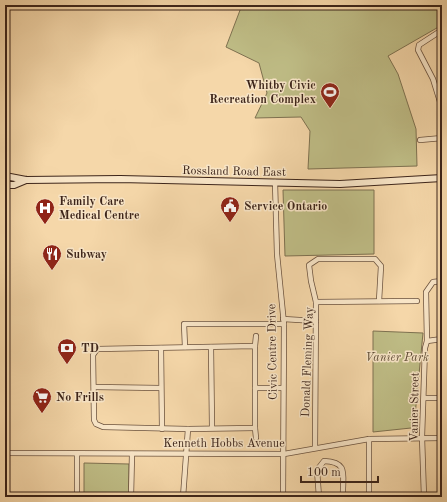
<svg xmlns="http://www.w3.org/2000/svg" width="447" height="502" font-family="'Old Standard TT',serif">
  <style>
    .green { fill: #bfbd86; stroke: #7e7150 }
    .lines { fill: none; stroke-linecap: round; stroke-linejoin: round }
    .street-casing { stroke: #6b523e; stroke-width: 6 }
    .secondary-casing { stroke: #3d251a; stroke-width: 8 }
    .street { stroke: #f8e5c7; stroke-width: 4.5 }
    .secondary { stroke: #f8e5c7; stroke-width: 6 }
    .labels { text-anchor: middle; stroke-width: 3; stroke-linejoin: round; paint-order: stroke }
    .poi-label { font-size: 12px; font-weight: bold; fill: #3d251a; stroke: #f8e5c7; text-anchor: start }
    .street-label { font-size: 12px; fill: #3d251a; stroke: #f8e5c7 }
    .park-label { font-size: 12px; font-style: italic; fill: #5e4b35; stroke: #f8e5c7 }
  </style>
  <rect width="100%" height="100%" fill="#f5d7a9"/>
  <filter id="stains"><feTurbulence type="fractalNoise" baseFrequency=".005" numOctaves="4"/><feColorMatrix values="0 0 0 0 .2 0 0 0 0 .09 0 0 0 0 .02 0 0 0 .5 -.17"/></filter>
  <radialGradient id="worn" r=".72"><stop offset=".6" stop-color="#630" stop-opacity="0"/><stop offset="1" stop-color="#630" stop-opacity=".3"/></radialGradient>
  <g class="green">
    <polygon points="242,5 436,5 442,11 442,25 388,56 398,74 416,129 417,166 308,169 310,131 301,117 255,118 267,93 259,63 226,47"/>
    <polygon points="283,190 374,190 374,254 285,256"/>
    <polygon points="373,331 423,333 414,426 411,428 373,432"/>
    <polygon points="84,463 129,464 129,497 84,497"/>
  </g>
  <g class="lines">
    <defs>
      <g id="street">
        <polyline points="442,30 419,45 418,50 433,79 442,108"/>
        <polyline points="420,140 442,138"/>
        <polyline points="275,182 277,254 284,324 283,497"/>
        <polyline points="316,302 311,281 309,265 318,259 375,259 381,266 379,301"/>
        <polyline points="283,319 316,321"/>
        <polyline points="427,341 442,339"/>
        <polygon points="255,346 255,428 188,429 103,427 96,424 94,420 93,355 97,349"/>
        <polyline points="255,346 256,336"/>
        <polyline points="185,347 184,324 284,324"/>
        <polyline points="211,347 212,427"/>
        <polyline points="161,348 162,429"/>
        <polyline points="94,387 160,388"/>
        <polyline points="255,388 283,388"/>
        <polyline points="424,398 442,398"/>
        <polyline points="255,428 256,438"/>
        <polyline points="369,439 369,497"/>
        <polyline points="315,448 316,302 417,301"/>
        <polyline points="5,453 284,454 369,439 442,438"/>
        <polyline points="77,497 77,454"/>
        <polyline points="131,497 132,454"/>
        <polyline points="183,497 188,429"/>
        <path d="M319,497L317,470L324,461C350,462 342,476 343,497"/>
        <polyline points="424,497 422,437 425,348 427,341 426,292 433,282 442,281"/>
      </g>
      <g id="secondary">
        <polyline points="5,176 26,180 120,179 340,184 442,178"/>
        <polyline points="5,185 14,185 26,180"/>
      </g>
    </defs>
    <use href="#street" class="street-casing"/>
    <use href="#secondary" class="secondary-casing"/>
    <use href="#street" class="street"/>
    <use href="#secondary" class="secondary"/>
  </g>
  <defs>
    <symbol id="stadium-pin" viewBox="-11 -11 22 30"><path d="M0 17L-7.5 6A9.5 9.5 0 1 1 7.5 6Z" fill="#8f2418" stroke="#f8e5c7"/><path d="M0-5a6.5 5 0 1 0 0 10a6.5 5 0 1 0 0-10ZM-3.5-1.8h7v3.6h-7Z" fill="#fff"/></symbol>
    <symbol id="civic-pin" viewBox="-11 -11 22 30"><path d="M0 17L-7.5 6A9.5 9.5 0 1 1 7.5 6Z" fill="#8f2418" stroke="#f8e5c7"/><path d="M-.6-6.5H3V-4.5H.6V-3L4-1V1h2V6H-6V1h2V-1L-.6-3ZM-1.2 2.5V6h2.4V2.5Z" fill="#fff"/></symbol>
    <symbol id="hospital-pin" viewBox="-11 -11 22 30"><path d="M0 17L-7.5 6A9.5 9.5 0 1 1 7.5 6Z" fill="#8f2418" stroke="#f8e5c7"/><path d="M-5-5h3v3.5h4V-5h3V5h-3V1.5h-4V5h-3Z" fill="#fff"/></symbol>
    <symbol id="restaurant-pin" viewBox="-11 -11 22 30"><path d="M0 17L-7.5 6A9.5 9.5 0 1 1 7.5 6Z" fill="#8f2418" stroke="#f8e5c7"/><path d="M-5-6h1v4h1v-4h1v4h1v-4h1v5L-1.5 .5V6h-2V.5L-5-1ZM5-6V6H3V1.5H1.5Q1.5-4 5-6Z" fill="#fff"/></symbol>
    <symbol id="bank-pin" viewBox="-11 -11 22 30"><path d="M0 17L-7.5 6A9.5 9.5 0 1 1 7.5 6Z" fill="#8f2418" stroke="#f8e5c7"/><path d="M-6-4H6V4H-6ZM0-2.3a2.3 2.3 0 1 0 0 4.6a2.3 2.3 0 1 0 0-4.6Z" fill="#fff"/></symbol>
    <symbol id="supermarket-pin" viewBox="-11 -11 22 30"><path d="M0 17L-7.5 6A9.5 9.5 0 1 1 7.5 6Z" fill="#8f2418" stroke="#f8e5c7"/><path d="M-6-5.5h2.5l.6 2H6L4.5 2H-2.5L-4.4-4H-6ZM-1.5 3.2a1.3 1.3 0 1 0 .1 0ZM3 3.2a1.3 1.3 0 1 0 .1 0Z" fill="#fff"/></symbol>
  </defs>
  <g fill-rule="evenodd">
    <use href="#stadium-pin" x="319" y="81" width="22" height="30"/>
    <use href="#civic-pin" x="219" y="195" width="22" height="30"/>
    <use href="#hospital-pin" x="34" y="197" width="22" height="30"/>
    <use href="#restaurant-pin" x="41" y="243" width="22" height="30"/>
    <use href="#bank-pin" x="56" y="337" width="22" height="30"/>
    <use href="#supermarket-pin" x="31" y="386" width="22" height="30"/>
  </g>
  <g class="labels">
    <g class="poi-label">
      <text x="316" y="89" text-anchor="end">Whitby Civic<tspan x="316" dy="14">Recreation Complex</tspan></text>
      <text x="59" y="205">Family Care<tspan x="59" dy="14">Medical Centre</tspan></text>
      <text x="244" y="210">Service Ontario</text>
      <text x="66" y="258">Subway</text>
      <text x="81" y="352">TD</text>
      <text x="56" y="401">No Frills</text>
    </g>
    <g class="street-label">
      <text transform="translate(234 171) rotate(1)" y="4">Rossland Road East</text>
      <text transform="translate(272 352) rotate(-91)" y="4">Civic Centre Drive</text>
      <text transform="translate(307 362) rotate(-88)" y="4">Donald Fleming Way</text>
      <text transform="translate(414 407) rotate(-89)" y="4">Vanier Street</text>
      <text x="224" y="447">Kenneth Hobbs Avenue</text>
    </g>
    <g class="park-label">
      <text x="397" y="361">Vanier Park</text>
    </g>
  </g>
  <rect width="447" height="502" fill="none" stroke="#f5d7a9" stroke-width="20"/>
  <rect x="6" y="6" width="435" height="490" fill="none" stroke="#3d251a" stroke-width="2"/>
  <rect x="10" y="10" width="427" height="482" fill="none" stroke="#3d251a"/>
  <path d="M301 476v6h77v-6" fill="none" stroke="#3d251a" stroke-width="2"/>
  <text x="307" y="476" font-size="12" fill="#3d251a" stroke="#f8e5c7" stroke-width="3" paint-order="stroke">100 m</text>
  <rect width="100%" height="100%" filter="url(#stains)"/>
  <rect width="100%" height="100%" fill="url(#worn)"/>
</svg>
